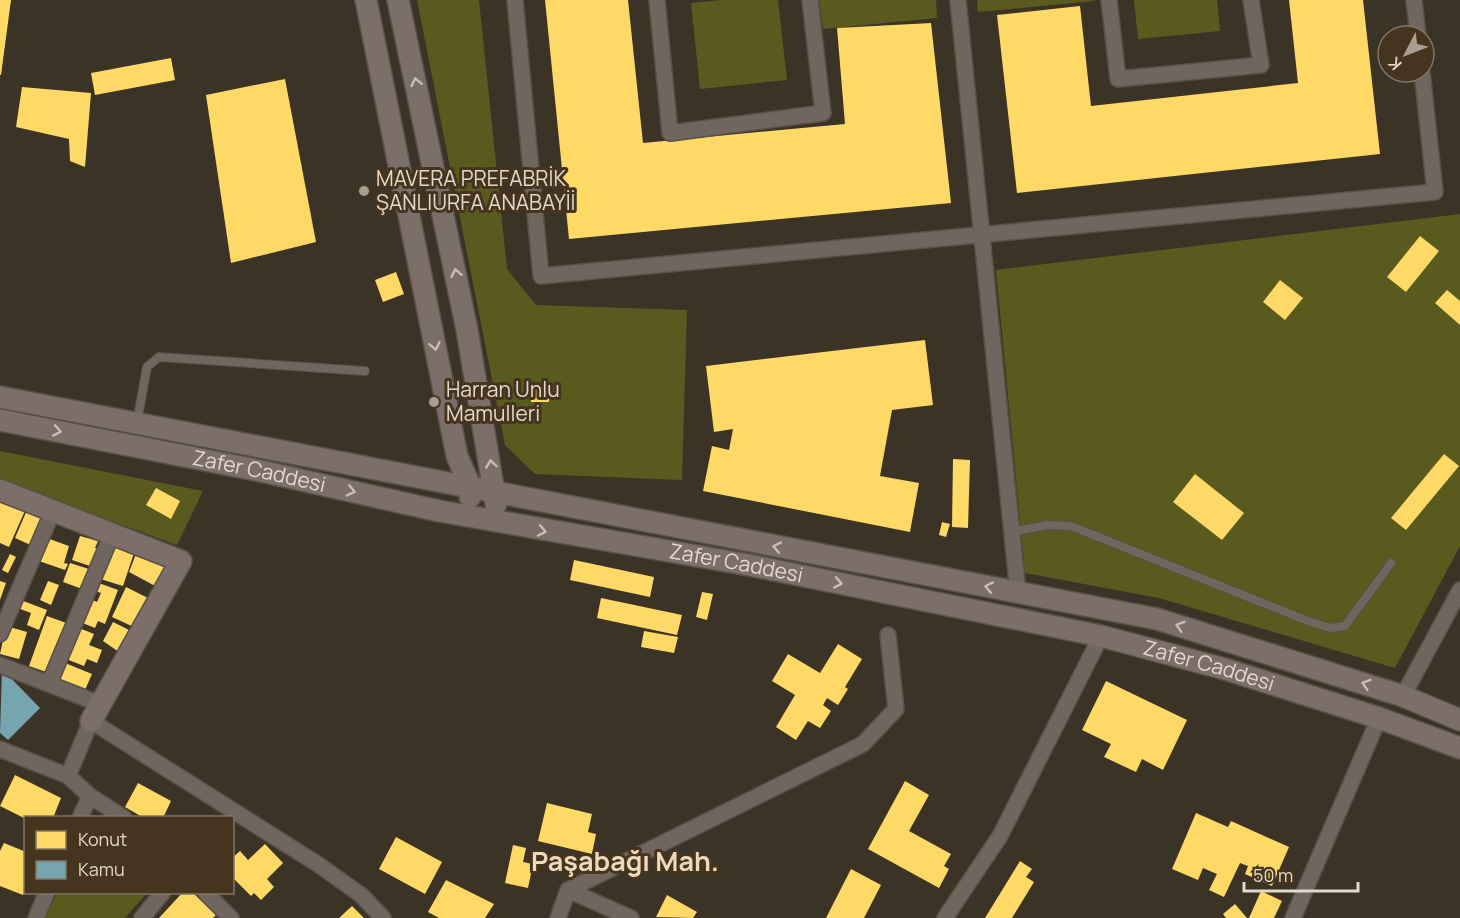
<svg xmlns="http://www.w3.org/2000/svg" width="1460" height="918" font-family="Manrope,sans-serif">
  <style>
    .green { fill: #595a1e }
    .homes { fill: #ffd966 }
    .public { fill: #76a5af }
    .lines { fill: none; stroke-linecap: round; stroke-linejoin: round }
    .lane-casing { stroke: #585046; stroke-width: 10 }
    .street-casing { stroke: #585046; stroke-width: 18 }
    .secondary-casing { stroke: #585046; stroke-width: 24 }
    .lane { stroke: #70655f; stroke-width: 8 }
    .street { stroke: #70655f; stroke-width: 15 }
    .secondary { stroke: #7c6e68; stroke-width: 21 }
    .oneway { stroke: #c9beb2 }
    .poi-dot { fill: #a99e92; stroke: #45341e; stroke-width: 2 }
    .labels { text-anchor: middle; stroke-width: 6; stroke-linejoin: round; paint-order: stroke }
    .poi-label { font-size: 21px; fill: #e3d8cb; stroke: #45341e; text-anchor: start }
    .street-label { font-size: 21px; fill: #e3d8cb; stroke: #45341e }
    .district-label { font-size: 27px; font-weight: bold; fill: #eed9be; stroke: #45341e }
  </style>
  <rect width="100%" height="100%" fill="#3c3327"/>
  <g class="green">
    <polygon points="417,0 479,0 507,269 536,305 687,310 682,480 535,474 505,445"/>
    <polygon points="721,0 778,0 787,80 700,89 691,3"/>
    <polygon points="819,0 936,0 937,18 823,29"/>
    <polygon points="977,0 1094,0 1094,1 978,12"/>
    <polygon points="1134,0 1217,0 1220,31 1138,39"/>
    <polygon points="1460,214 1460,546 1395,668 1159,598 1025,573 996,270"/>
    <polygon points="0,451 203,491 177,545 0,480"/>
    <polygon points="57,893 57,892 147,893 125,918 45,918"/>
  </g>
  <g class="homes">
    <polygon points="0,0 11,0 1,75 0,75"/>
    <polygon points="545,0 628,0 643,143 845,124 837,28 931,23 951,203 569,239"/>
    <polygon points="1289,0 1363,0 1380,154 1017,193 997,15 1080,6 1091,106 1298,83"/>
    <polygon points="171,58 175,80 95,95 91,73"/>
    <polygon points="285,79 316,242 231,263 206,95"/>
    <polygon points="22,87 91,93 85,167 70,161 69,139 16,127"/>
    <polygon points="1420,236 1439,251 1406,292 1387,277"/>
    <polygon points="396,272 404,294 383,302 375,280"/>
    <polygon points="1280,280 1303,298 1285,320 1263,302"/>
    <polygon points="1447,290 1460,301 1460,325 1435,303"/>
    <polygon points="925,340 933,405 892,410 880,476 919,483 910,532 703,491 712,446 729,450 733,429 714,432 706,366"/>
    <rect x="531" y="389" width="18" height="13"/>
    <polygon points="1444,454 1459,466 1406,530 1391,518"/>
    <polygon points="953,459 970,460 968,528 952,527"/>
    <polygon points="1195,474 1244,513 1222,540 1173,502"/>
    <polygon points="156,488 180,501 171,519 146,505"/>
    <polygon points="3,495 27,506 9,547 0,543 0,501"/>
    <polygon points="27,510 47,519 35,547 15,538"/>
    <polygon points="942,522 950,524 946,537 939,535"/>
    <polygon points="80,536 98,541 95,548 102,550 96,568 72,560"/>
    <polygon points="44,537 69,546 64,563 68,564 65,570 36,560"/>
    <polygon points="115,546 134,553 123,586 97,578 103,559 110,561"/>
    <polygon points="10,554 16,557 8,573 2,570"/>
    <polygon points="136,554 167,566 159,588 129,572"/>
    <polygon points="574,560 654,577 650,597 570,580"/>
    <polygon points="70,563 92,570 85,590 63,582"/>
    <polygon points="0,581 6,583 0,600"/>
    <polygon points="48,581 59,585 51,605 40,600"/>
    <polygon points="96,582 118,590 105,624 98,621 95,628 80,622 88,598 97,602 101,593 93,590"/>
    <polygon points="126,587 150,599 136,628 112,617"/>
    <polygon points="702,592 713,594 707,620 696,617"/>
    <polygon points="601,598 682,615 677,635 597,618"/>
    <polygon points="18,599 47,610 39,630 27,625 31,613 15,607"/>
    <polygon points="47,616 69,624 52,674 29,666"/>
    <polygon points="113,622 133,632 119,652 103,641"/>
    <polygon points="6,626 27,632 19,659 0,654"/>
    <polygon points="79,628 94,634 89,645 102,650 97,663 87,659 84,666 66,659"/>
    <polygon points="644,631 678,637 674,653 641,647"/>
    <polygon points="838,644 862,659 845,687 848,689 838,705 827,698 823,705 831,711 820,728 808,721 796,740 776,727 795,695 772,681 788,654 820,673"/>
    <polygon points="65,663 92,674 85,690 59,679"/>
    <polygon points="1106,681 1187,720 1163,770 1142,759 1136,772 1104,757 1111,744 1082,730"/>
    <polygon points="15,775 61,798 53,818 26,819 0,806"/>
    <polygon points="905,781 929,795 909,831 951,854 944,866 949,869 939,888 868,849"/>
    <polygon points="138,783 171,801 163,818 144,818 125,807"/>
    <polygon points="547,803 592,814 588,832 596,834 592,854 538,841"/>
    <polygon points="1196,813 1228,827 1231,821 1289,847 1272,886 1245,874 1248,866 1240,863 1224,897 1209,890 1217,874 1203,868 1198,880 1172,869"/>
    <polygon points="396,837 442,862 425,894 379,869"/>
    <polygon points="4,843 26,852 26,889 23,895 0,886 0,851"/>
    <polygon points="265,844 283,863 267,879 274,887 261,900 254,893 251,896 232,877 232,858 240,851 248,860"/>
    <polygon points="513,845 526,848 523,862 533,864 528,888 505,883"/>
    <polygon points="1020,861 1032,869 1026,877 1034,882 1012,918 985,918"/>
    <polygon points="851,869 881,885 864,918 826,918"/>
    <polygon points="446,880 494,904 485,918 439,918 428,912"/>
    <polygon points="1261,891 1282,901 1274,918 1249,918"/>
    <polygon points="183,892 192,892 216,915 213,918 159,918"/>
    <polygon points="667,895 697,912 693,918 656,917"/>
    <polygon points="1235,904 1247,918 1226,918 1223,914"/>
    <polygon points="352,906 364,918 339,918"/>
  </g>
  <polygon class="public" points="2,669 40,708 8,740 0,733"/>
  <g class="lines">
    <defs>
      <g id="lane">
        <polyline points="137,422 147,367 159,357 365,371"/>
        <polyline points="1012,532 1047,525 1071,526 1308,621 1330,628 1345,626 1391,563"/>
      </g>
      <g id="street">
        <polyline points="515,0 541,276 1435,192 1422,72"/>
        <polyline points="657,0 670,133 823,113 810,0"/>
        <polyline points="958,0 1018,593"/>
        <polyline points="1109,0 1118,79 1261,65 1251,0"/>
        <polyline points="1414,0 1418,36"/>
        <polyline points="0,634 52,513"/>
        <polyline points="0,665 100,704"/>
        <polyline points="49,684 112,534"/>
        <polyline points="1403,696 1460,590"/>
        <polyline points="0,749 68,776 90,796 124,818"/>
        <polyline points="68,776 91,721 319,865 361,895 383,918"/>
        <polyline points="80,818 90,796"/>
        <polyline points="568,890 631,918"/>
        <polyline points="205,892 231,918"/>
        <polyline points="36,918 47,892"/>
        <polyline points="142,918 163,892"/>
        <polyline points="558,918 568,890 863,744 896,709 888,635"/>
        <polyline points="945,918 1000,836 1101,636"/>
        <polyline points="1293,918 1379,718"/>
      </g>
      <g id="secondary">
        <polyline points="366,0 457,456 471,488 470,497"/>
        <polyline points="398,0 467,330 496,504"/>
        <polyline points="0,397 1157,619 1403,696 1460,720"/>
        <path id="s1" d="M0,420L261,471L439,511L749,565L1101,636L1225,669L1379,718L1460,748"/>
        <polyline points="0,490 181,561 91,721"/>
      </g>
    </defs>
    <use href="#lane" class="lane-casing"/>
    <use href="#street" class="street-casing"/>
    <use href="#secondary" class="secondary-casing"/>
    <use href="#lane" class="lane"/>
    <use href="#street" class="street"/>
    <use href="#secondary" class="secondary"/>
  </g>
  <defs><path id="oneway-chevron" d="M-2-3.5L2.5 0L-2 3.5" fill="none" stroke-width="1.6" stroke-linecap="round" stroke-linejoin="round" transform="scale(1.5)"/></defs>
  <g class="oneway">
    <use href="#oneway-chevron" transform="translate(416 82) rotate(-102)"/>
    <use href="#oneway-chevron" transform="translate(456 273) rotate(-102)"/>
    <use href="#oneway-chevron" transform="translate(435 346) rotate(79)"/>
    <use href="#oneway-chevron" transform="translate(57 431) rotate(11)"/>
    <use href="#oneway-chevron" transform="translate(491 464) rotate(-98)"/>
    <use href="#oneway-chevron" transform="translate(351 491) rotate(13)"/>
    <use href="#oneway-chevron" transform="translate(542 531) rotate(11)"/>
    <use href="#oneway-chevron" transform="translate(777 547) rotate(-169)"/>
    <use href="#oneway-chevron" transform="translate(838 583) rotate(11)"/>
    <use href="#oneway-chevron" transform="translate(989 587) rotate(-169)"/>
    <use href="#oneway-chevron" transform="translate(1180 626) rotate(-163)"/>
    <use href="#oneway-chevron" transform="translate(1366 684) rotate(-163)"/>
  </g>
  <g class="poi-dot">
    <circle cx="364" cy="191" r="6"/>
    <circle cx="434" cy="402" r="6"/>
  </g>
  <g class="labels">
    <g class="poi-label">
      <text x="376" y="186">MAVERA PREFABRİK<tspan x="376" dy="24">ŞANLIURFA ANABAYİİ</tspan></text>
      <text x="446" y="397">Harran Unlu<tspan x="446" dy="24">Mamulleri</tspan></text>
    </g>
    <g class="street-label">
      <text dy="7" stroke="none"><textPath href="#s1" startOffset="264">Zafer Caddesi</textPath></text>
      <text dy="7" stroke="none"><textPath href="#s1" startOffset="750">Zafer Caddesi</textPath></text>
      <text dy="7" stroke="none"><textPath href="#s1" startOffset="1234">Zafer Caddesi</textPath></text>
    </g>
    <g class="district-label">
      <text x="625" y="871">Paşabağı Mah.</text>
    </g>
  </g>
  <rect x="24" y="816" width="210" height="78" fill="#45341e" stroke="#847663" stroke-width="1.5"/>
  <rect x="36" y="831" width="30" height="18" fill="#ffd966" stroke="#847663" stroke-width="1.5"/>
  <text x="78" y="846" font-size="18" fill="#e3d8cb">Konut</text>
  <rect x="36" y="861" width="30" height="18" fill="#76a5af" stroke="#847663" stroke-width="1.5"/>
  <text x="78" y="876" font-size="18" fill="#e3d8cb">Kamu</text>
  <g transform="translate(1406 54) rotate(228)"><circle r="28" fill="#45341e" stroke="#847663" stroke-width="1.5"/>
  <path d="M0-4.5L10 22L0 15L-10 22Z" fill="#a99e92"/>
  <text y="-9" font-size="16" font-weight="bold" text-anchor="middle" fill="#e3d8cb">K</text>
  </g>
  <path d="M1244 882v9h114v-9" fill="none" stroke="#e3d8cb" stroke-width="3"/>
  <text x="1253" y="882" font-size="18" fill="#e3d8cb" stroke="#45341e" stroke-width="4.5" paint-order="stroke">50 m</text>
</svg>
